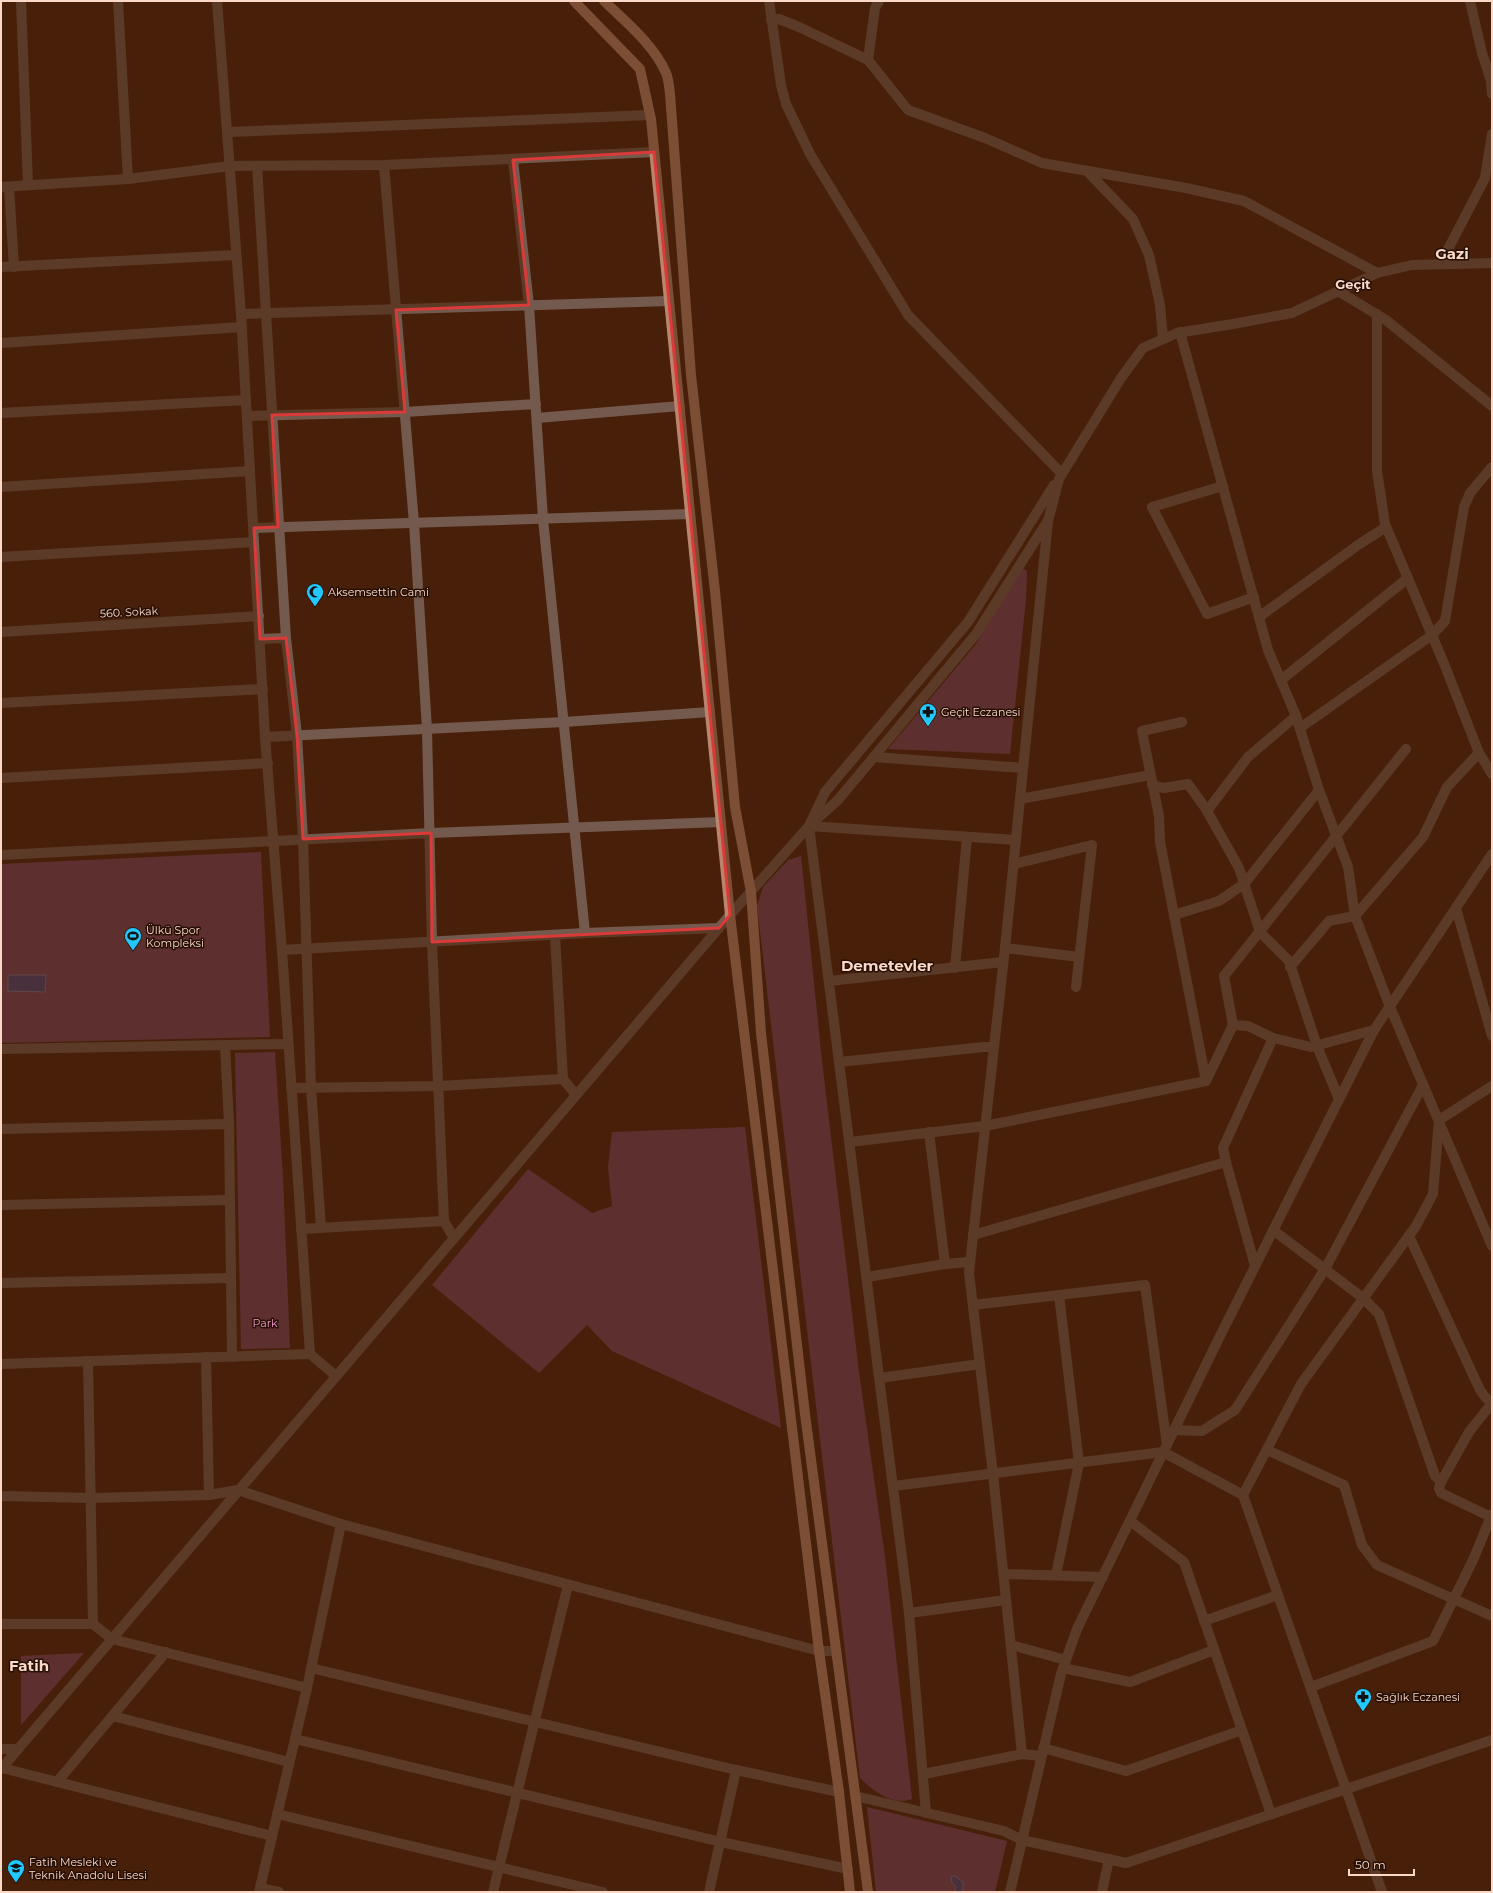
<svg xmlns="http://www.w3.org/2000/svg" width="1493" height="1893" font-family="Montserrat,sans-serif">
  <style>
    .green { fill: #75425e }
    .water { fill: #4a447d; stroke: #7f7194 }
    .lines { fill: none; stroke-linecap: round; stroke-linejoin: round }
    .minor { stroke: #745a4e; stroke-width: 10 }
    .major { stroke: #ba856c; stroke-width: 10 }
    .marked { fill: none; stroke: #da3a38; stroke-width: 3; stroke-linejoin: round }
    .labels { text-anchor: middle; stroke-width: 3; stroke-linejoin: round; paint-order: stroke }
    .poi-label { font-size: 11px; fill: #fbd9c9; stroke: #250e04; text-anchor: start }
    .street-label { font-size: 11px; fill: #fbd9c9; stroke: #250e04 }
    .park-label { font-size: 11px; fill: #f89dcf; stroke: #250e04 }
    .quarter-label { font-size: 13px; font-weight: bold; fill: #fbd9c9; stroke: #250e04 }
    .district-label { font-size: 15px; font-weight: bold; fill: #fbd9c9; stroke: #250e04 }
  </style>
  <rect width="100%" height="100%" fill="#482009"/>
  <g class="green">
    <polygon points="1022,568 1027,571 1026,599 1010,754 888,749 976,644"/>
    <polygon points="261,852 270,1037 1,1043 1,864"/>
    <path d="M801,856L822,1061L859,1372L885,1557L912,1799C893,1806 873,1791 860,1778L757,906L763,887L788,860Z"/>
    <polygon points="275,1052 283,1178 290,1348 241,1349 235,1053"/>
    <polygon points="745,1127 781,1428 612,1351 587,1325 539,1373 432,1285 528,1169 592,1213 612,1206 608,1167 612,1132"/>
    <polygon points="84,1653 21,1725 21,1656"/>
    <polygon points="867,1807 1007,1841 995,1892 876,1892"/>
  </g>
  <g class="water">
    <polygon points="8,975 46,975 45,992 8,991"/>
    <polygon points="955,1876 963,1882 963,1892 954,1892 956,1887 952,1883 951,1877"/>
  </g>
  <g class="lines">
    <g class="minor">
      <polyline points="21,1 28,185"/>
      <polyline points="118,1 128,179"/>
      <polyline points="217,1 241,314 265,737 282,950 310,1354 336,1376"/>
      <polyline points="769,1 781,85 786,104 810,154 908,315 1062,474"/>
      <polyline points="1470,1 1482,53 1491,81 1492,94"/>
      <polyline points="771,20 779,19 799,27 868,60 908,110 985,138 1042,163 1186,188 1244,201 1377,273"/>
      <polyline points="868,60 875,8 879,1"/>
      <polyline points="229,132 650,115"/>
      <polyline points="513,160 529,305 543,519 585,933"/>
      <polyline points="384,165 414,523 427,729 432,942 444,1221 454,1238"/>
      <polyline points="257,166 286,638 297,735 303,839 311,1088 321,1227"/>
      <polyline points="1087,171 1133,219 1149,255 1160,305 1163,339"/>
      <polyline points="1,187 128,179 230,166 384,165 654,152"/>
      <polyline points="9,187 14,267"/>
      <polyline points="1444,264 1446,253 1485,178 1492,134"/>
      <polyline points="1,267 236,255"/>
      <polyline points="1338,291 1386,320 1492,406"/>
      <polyline points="241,314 669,301"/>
      <polyline points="1377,314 1377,471 1385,524 1445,666 1479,753 1492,774"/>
      <polyline points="1180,332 1268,650 1296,716 1319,790 1348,867 1355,916 1390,1007 1492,1246"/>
      <polyline points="1,343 242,327"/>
      <polyline points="1,413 246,400"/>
      <polyline points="247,416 405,412 536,404"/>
      <polyline points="537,418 680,406"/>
      <polyline points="1223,486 1152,507 1207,614 1254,597"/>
      <polyline points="1,487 250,471"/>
      <polyline points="254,528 690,514"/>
      <polyline points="1,557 254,542"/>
      <polyline points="1259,617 1358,545 1386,527"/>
      <polyline points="1,632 259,616"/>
      <polyline points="260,639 286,638"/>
      <polyline points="1281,680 1408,578"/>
      <polyline points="1,703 263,689"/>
      <polyline points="1182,722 1142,731 1159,816 1160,842 1206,1081"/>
      <polyline points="1300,728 1432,635 1445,621 1464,507 1470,493 1492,467"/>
      <polyline points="265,737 564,722 710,712"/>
      <polyline points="874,757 1023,768"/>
      <polyline points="1,778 268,763"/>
      <polyline points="1152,785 1164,788 1188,784 1206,809 1239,868 1260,932 1289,961 1317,1046 1339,1099"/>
      <polyline points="1020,799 1150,775"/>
      <polyline points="1207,811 1248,757 1296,716"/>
      <polyline points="809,826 1016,840"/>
      <polyline points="1,855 431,833 721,822"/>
      <polyline points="1014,864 1092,845 1076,987"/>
      <polyline points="1456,908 1492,1036"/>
      <polyline points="1174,915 1219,901 1244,884 1319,790"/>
      <polyline points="555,935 563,1079 576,1095"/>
      <polyline points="1005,948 1079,957"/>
      <polyline points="282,950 585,933 719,928"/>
      <polyline points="1290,967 1329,921 1355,916 1423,837 1447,787 1479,753"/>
      <polyline points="955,968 967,837"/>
      <polyline points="829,981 1003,962"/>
      <polyline points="1233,1025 1224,976 1406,749"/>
      <polyline points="225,1045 229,1124 232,1357"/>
      <polyline points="1,1049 287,1044"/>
      <polyline points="839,1062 984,1047 994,1047"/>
      <polyline points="291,1088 439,1086 563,1079"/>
      <polyline points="1,1129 229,1124"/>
      <polyline points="929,1132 945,1264"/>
      <polyline points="850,1142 985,1126 1206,1081 1233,1025 1248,1026 1273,1038 1311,1047 1374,1030"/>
      <polyline points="1226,1162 1223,1148 1273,1038"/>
      <polyline points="1,1205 230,1200"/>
      <polyline points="301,1229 444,1221"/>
      <polyline points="1273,1230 1363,1298 1379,1314 1435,1476 1441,1482"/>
      <polyline points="973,1235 1226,1162 1255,1266"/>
      <polyline points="1409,1236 1480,1390 1486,1398 1492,1402"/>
      <polyline points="867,1277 945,1264 970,1262"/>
      <polyline points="1,1283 231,1278"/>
      <polyline points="973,1305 1145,1285 1167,1445"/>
      <polyline points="206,1357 209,1495"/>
      <polyline points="88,1361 93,1624 112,1639 307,1688"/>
      <polyline points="1,1364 310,1354"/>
      <polyline points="880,1378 980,1364"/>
      <polyline points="1174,1430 1202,1431 1235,1410 1325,1269 1423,1085"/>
      <polyline points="1267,1450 1344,1485 1362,1545 1377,1565 1492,1616"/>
      <polyline points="894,1486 1163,1452 1243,1495 1382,1892"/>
      <polyline points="1243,1495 1301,1384 1416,1226 1433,1194 1439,1120 1492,1086"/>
      <polyline points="1,1496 91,1498 209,1495 238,1490 341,1524 819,1651 836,1651"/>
      <polyline points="1491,1517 1441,1493 1439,1488 1441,1482 1469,1432 1492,1403"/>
      <polyline points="1130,1521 1184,1562 1271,1814"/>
      <polyline points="1004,1574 1103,1577"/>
      <polyline points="1056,1575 1079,1463 1059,1295"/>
      <polyline points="909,1613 1006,1600"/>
      <polyline points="1204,1621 1278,1595"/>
      <polyline points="1,1624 93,1624"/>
      <polyline points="1011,1645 1066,1660"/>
      <polyline points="311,1668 736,1770 839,1792"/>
      <polyline points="1063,1668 1130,1682 1214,1650"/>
      <polyline points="1311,1687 1433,1641 1473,1560 1492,1514"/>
      <polyline points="113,1716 289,1762"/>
      <polyline points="295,1739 721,1842 848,1869"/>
      <polyline points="1043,1748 1126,1771 1242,1730"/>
      <polyline points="1,1749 18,1749"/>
      <polyline points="1022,1754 993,1474 969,1273 1005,948 1048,521 1059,479 1121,378 1143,348 1177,333 1233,324 1292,313 1377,273 1412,265 1492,263"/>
      <polyline points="2,1768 272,1836"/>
      <polyline points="1,1769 730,915 809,826 838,800 976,634 1047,522"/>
      <polyline points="924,1774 1022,1754 1041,1756"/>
      <polyline points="57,1782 166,1652"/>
      <polyline points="855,1796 1004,1831 1022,1840 1126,1863 1492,1740"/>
      <polyline points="926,1813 909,1613 809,826 825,792 968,622 1054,485"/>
      <polyline points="277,1814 603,1892"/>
      <polyline points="260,1888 279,1892"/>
      <polyline points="259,1892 307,1688 341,1524"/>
      <polyline points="493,1892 568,1585"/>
      <polyline points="709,1892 736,1770"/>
      <polyline points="1010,1892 1061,1674 1077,1629 1219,1338 1374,1030 1492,854"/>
      <polyline points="1102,1892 1109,1859"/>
    </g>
    <g class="major">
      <polyline points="574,1 640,69 651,119 730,915 819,1651 839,1792 850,1892"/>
      <path d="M604,1C626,22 654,45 666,73C669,80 669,87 670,94L691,375L715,591L735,807L751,892L761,1033L805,1414L868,1892"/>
    </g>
  </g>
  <path d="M0 0H1493V1893H0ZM654,152L730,915L719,928L432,942L431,833L303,839L297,735L286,638L260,639L254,528L278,527L272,415L405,412L396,310L529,305L513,160Z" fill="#482009" fill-opacity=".55" fill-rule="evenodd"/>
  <path class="marked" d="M654,152L730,915L719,928L432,942L431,833L303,839L297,735L286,638L260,639L254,528L278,527L272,415L405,412L396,310L529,305L513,160Z"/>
  <defs>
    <symbol id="mosque-pin" viewBox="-11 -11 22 30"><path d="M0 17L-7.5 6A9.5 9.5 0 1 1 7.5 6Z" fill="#23c9fe" stroke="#250e04"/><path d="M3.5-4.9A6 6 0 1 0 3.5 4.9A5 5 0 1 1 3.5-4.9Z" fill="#111"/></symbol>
    <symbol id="pharmacy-pin" viewBox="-11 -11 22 30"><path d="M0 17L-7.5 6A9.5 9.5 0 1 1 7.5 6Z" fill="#23c9fe" stroke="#250e04"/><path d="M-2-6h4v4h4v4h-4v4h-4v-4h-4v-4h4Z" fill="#111"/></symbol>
    <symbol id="stadium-pin" viewBox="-11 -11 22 30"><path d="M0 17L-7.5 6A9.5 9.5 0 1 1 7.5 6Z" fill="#23c9fe" stroke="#250e04"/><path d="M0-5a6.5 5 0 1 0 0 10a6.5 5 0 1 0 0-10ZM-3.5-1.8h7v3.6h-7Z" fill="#111"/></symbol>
    <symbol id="school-pin" viewBox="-11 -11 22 30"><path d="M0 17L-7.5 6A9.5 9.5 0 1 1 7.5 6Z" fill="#23c9fe" stroke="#250e04"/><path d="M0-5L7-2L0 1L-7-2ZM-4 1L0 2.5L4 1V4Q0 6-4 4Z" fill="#111"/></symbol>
  </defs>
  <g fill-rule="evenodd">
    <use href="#mosque-pin" x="305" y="582" width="20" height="27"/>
    <use href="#pharmacy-pin" x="918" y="702" width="20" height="27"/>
    <use href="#stadium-pin" x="123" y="926" width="20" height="27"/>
    <use href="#pharmacy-pin" x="1353" y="1687" width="20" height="27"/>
    <use href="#school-pin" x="6" y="1858" width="20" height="27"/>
  </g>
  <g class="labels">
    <g class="poi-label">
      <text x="328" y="596">Aksemsettin Cami</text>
      <text x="941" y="716">Geçit Eczanesi</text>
      <text x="146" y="934">Ülkü Spor<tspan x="146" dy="13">Kompleksi</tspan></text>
      <text x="1376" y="1701">Sağlık Eczanesi</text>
      <text x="29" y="1866">Fatih Mesleki ve<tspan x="29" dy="13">Teknik Anadolu Lisesi</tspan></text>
    </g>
    <g class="street-label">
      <text transform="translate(129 612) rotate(-3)" y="4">560. Sokak</text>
    </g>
    <g class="park-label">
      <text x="265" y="1327">Park</text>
    </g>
    <g class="quarter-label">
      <text x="1353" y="289">Geçit</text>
    </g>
    <g class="district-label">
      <text x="1452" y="259">Gazi</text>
      <text x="887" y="971">Demetevler</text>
      <text x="29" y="1671">Fatih</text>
    </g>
  </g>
  <rect width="1493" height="1893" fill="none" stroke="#fbd9c9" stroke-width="4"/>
  <path d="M1349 1869v6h65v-6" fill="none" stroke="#fbd9c9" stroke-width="2"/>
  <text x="1355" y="1869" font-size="12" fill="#fbd9c9" stroke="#250e04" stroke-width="3" paint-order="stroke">50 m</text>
</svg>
